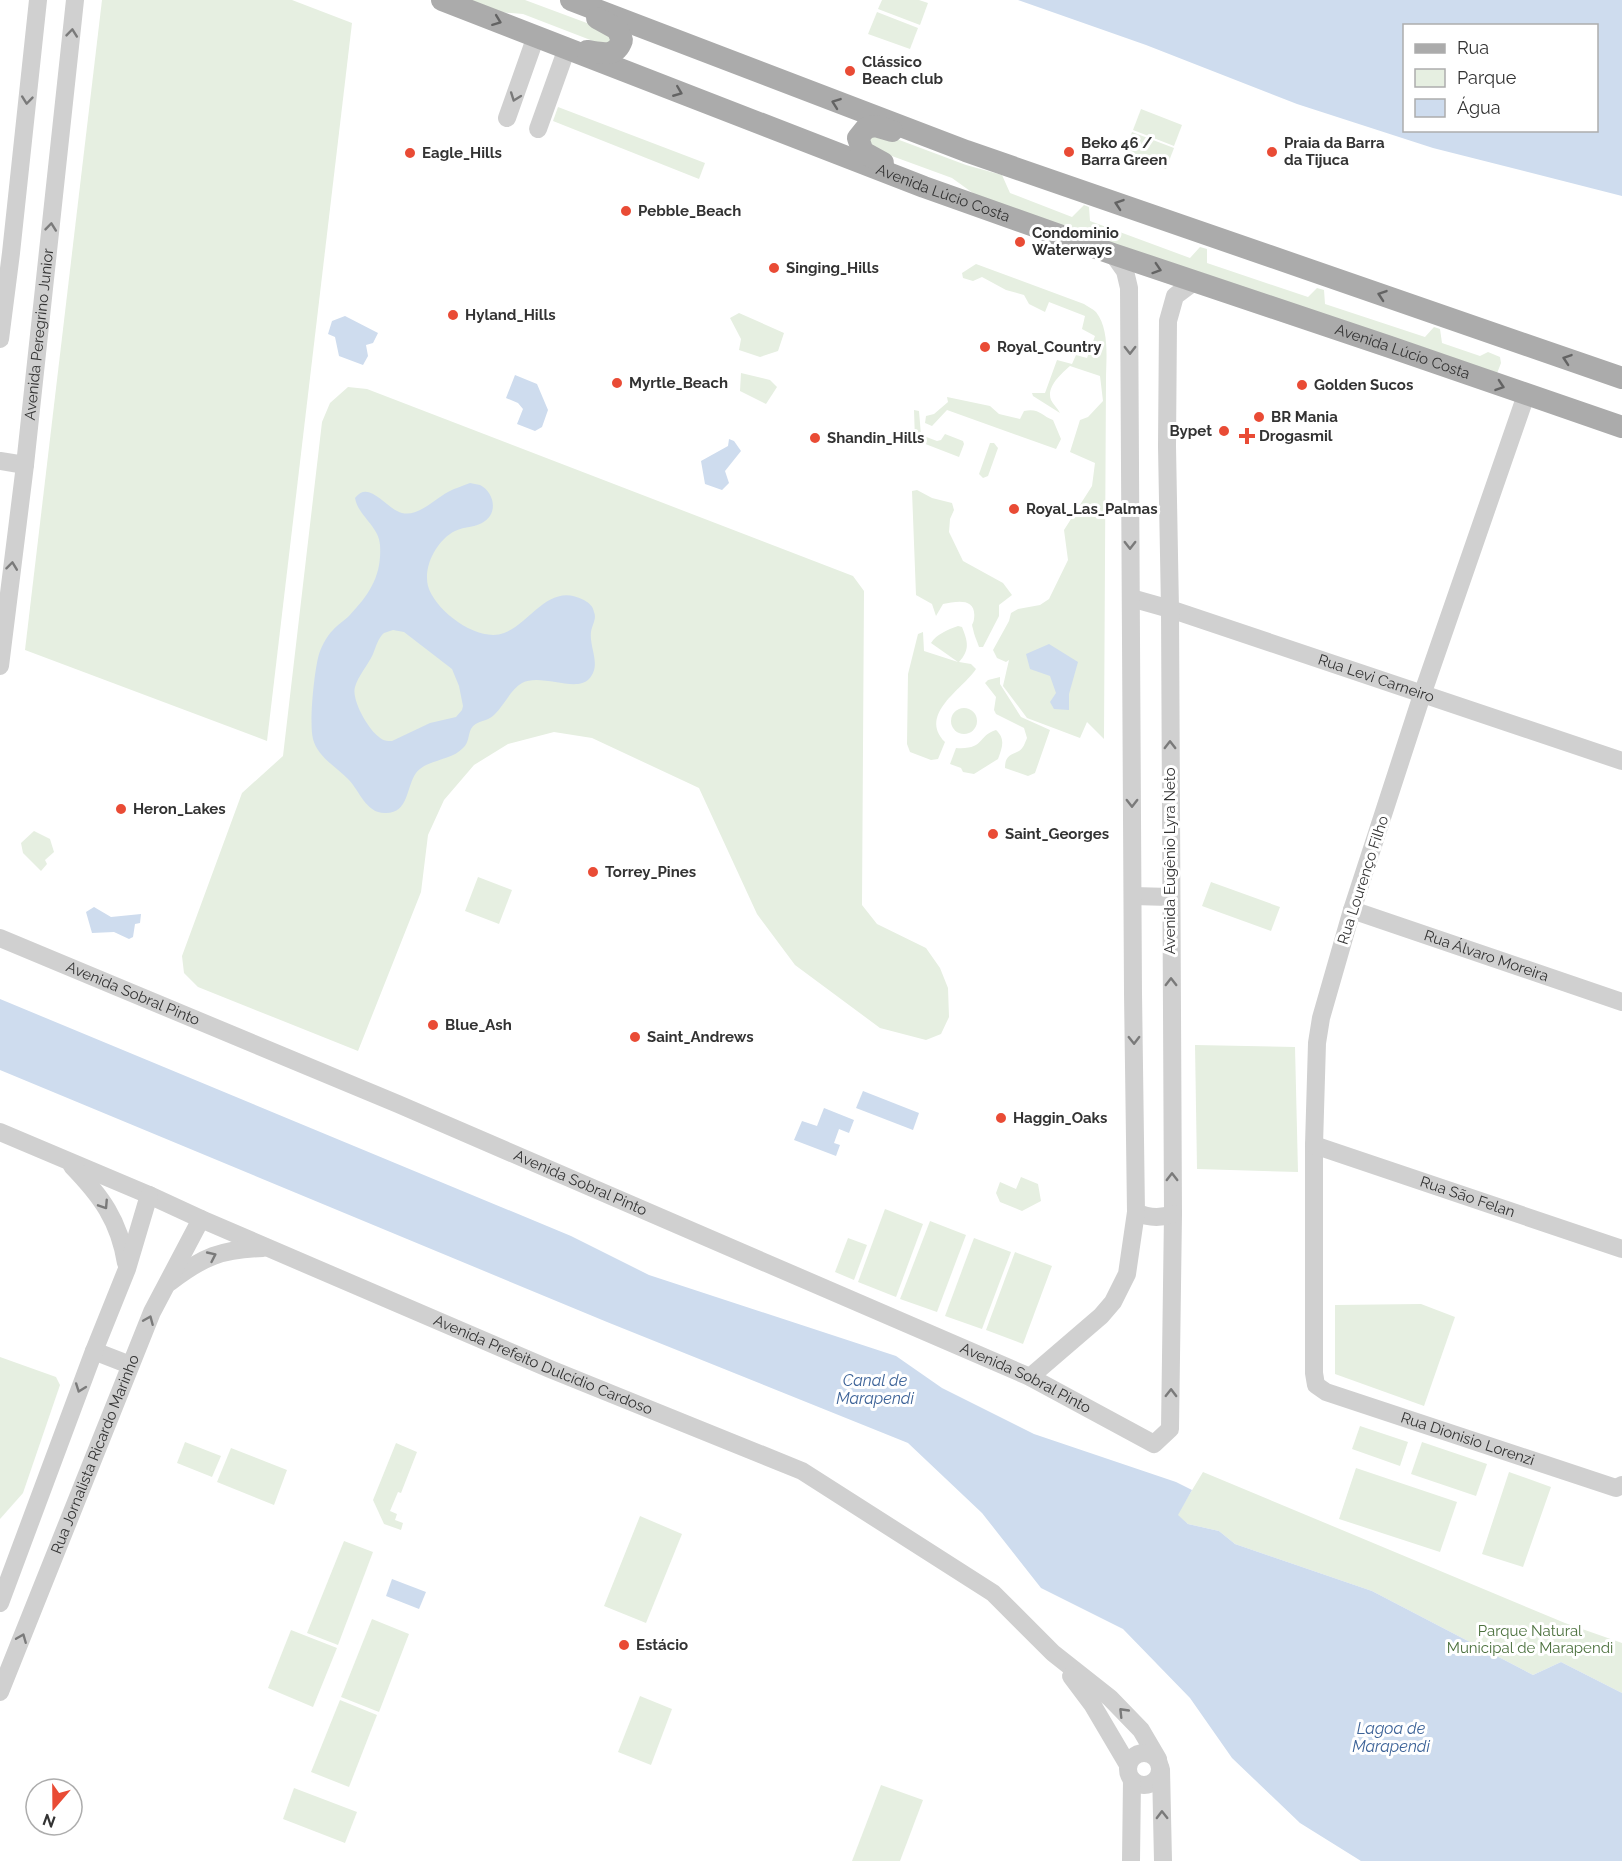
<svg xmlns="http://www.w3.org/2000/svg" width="1622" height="1861" font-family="Raleway,sans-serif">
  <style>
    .green { fill: #e6efe1 }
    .water { fill: #cedcee; fill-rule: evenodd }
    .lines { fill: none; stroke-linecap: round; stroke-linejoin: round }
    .minor { stroke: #d0d0d0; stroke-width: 18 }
    .major { stroke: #ababab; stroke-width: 22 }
    .oneway { stroke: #636363 }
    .oneway2 { stroke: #7a7a7a }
    .poi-dot { fill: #e94b35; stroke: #fff; stroke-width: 2 }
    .labels { text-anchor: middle; stroke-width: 6; stroke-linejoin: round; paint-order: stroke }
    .poi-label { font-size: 15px; font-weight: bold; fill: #333; stroke: #fff; text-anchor: start }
    .street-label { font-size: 15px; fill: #333; stroke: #fff }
    .park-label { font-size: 15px; fill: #4c713e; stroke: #fff }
    .water-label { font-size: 16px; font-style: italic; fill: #3d6398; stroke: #fff }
  </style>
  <rect width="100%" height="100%" fill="#fff"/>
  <g class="green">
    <polygon points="102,0 292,0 352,23 267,741 25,650"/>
    <polygon points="465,0 525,0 611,32 614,35 606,46 523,14 497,12"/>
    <polygon points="882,0 919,0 928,3 920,25 878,9"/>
    <polygon points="877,12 918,28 910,49 868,34"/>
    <polygon points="558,107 705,163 699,179 553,121"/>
    <polygon points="1141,109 1182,125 1174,146 1133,130"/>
    <polygon points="878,132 966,165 1002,175 1010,193 1072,217 1084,205 1089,207 1090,221 1190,258 1200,247 1207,249 1207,263 1308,297 1317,288 1324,290 1325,304 1425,337 1434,327 1440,329 1442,343 1480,356 1488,352 1500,357 1501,363 1496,376 977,196 952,178 870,148 868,136"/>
    <polygon points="1132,132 1174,148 1166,169 1124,154"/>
    <path d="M976,264L1084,304C1087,306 1093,309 1096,312C1110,330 1106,359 1106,380L1104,739L1087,722L1080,738L1027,718L1003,686L1009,660L1006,662L997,658L993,650L1009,621L1011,613L1018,609L1040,605L1049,599L1068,560L1064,530L1092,486L1095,463L1070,452L1080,420L1088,417L1103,401L1100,376L1070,366C1061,374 1046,387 1051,400C1053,404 1058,409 1060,413L1033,396L1032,393H1045L1057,360L1072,364L1076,355L1087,358L1095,336L1082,329L1085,316L1049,302L1045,312L1029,304L1024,295L1006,290L982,277L973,281L963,278L962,273Z"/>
    <polygon points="739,313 784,333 778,351 760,357 739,350 741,339 730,318"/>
    <polygon points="741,373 770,380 777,387 766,404 740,391"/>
    <polygon points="348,387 367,389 853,576 864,591 862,905 877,924 926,948 940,968 948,988 949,1017 941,1034 926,1040 880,1028 795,965 757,914 699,788 592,738 554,732 508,744 474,765 444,800 428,835 421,892 358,1051 198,987 184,973 182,956 242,793 283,756 322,422 330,403"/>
    <path d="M947,397L990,406L999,414L1020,419L1024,411C1040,408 1041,416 1053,420L1061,439L1056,449L947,410L932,426L925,423L926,416L934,414L948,402Z"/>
    <polygon points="914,410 919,411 921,435 937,441 941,440 945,434 963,441 964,444 959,457 915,440"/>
    <polygon points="990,443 994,443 998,448 988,476 983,478 979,474"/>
    <path d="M917,490L932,498L952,503L954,510L950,519L949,532L963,561L1003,583L1012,595L999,605V616L983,647H979C977,641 974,635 973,629C971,622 973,626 974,619C977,597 957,601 943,604L936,616L932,604L916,595L912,491Z"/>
    <path d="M958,626L962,627C968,642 970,650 959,662L971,664L976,669C962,690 918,714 945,742L938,759L931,760L910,752L907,744L908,674L918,634L923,632L924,651L958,662L931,643C937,634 947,630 958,626Z"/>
    <path d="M1000,677V684L1021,717L1050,730L1035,773L1028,776L1005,768C1005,756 1010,755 1019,751C1023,749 1025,743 1027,738L1024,728L996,714L994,710L996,697L985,683L988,680Z"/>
    <circle cx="964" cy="721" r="13"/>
    <path d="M996,730C1006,739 1002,748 998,759L974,774L963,772L961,768L950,764L956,748C985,750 978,735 996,730Z"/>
    <polygon points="34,831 50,839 54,852 45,860 47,864 41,871 23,853 21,843"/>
    <polygon points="478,877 512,890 499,924 465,911"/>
    <polygon points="1211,882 1280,907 1271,931 1202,906"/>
    <polygon points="1195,1045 1295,1047 1298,1172 1197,1169"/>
    <polygon points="1021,1177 1038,1184 1041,1201 1022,1211 1000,1202 996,1193 1000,1182 1016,1189"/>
    <polygon points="885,1209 923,1224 896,1297 858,1282"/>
    <polygon points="930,1221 966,1235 937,1312 900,1299"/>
    <polygon points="848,1238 867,1245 854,1280 835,1272"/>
    <polygon points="974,1238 1011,1252 982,1329 945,1316"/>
    <polygon points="1015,1252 1052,1266 1023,1344 986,1330"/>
    <polygon points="1421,1304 1455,1317 1424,1406 1335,1374 1335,1305"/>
    <polygon points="0,1357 56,1377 60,1385 23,1493 0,1519"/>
    <polygon points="1360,1426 1408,1442 1400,1466 1352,1449"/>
    <polygon points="185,1442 221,1456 212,1477 177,1463"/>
    <polygon points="1422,1442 1487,1464 1476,1496 1411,1474"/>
    <polygon points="396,1443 417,1452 401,1493 398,1492 390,1511 397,1514 395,1520 403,1523 401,1530 384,1524 373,1500"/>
    <polygon points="231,1448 287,1470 274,1505 217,1482"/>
    <polygon points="1356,1468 1457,1502 1440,1552 1339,1519"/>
    <polygon points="1203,1472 1565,1623 1622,1643 1622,1693 1561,1662 1533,1675 1372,1591 1235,1544 1219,1531 1188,1524 1177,1515"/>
    <polygon points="1509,1472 1551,1487 1523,1567 1482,1554"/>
    <polygon points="640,1516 682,1534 646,1623 604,1606"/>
    <polygon points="344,1541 373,1552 338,1645 307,1633"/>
    <polygon points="372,1619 409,1634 379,1712 341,1697"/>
    <polygon points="291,1630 337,1648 313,1707 268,1688"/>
    <polygon points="640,1696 672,1709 651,1765 618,1752"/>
    <polygon points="340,1700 377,1715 349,1787 311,1772"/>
    <polygon points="881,1785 923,1800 900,1861 852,1861"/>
    <polygon points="294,1788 357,1812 345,1843 283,1819"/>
  </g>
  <g class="water">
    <path d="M1018,0H1622V196L1433,148L1297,104L1146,45ZM1404,26H1596V130H1404Z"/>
    <polygon points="345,316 378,333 373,343 366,345 368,356 363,365 339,356 335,337 328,334 332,321"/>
    <polygon points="515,375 537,384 548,410 542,427 535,431 517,424 523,409 518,403 506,398"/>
    <polygon points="729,439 734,441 741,451 725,471 729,483 722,490 705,484 701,461 728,446"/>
    <path d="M470,483C473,484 477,484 480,485C494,492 498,512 485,521C476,528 465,526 455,531C437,540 423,566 428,586C435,611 478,643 504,633C531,623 549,581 584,600C589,603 593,606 594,612C597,619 592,625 591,632C589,648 602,665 589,679C576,693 541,673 522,683C510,690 504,706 494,715C487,722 476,720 471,729C468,735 469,743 463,748C451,761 427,759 416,773C406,787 409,813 386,813C366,814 360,791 348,779C336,767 317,756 313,739C309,723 314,675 318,658C320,649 326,637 333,630C337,625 344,621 349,616C370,594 382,575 380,545C379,526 358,516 355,498C369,479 386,509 402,513C418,517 435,499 448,492C455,488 463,486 470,483ZM393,630L404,632L452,669L459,686L463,706L462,710L456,717L430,723L392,741C387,741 383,741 379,737C369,730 351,700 355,687C358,676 368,665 373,654C376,647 378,638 384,633C385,633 392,630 393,630Z"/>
    <polygon points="1049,644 1078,662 1069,694 1069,710 1054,709 1050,702 1056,693 1050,676 1030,669 1026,654"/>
    <polygon points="94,907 111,917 141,914 140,923 135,924 133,937 129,939 114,932 92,933 86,912"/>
    <polygon points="0,999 571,1236 649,1275 896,1356 942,1388 1034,1434 1176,1482 1192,1490 1178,1515 1188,1524 1219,1531 1235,1544 1372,1591 1533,1675 1561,1662 1622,1693 1622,1861 1361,1861 1300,1823 1232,1758 1190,1698 1123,1629 1041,1588 982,1513 908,1443 607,1322 0,1070"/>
    <polygon points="863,1091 919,1113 913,1130 856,1108"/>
    <polygon points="824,1108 854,1120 849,1133 839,1129 834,1143 840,1145 836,1156 794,1140 802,1121 817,1126"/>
    <polygon points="392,1579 426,1592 419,1609 386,1596"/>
  </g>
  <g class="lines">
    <g class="minor">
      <polyline points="507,118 536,36"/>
      <polyline points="538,129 567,48"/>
      <polyline points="0,339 11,253 38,0"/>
      <path id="s1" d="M1526,395L1422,695L1352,910L1321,1018L1317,1043L1314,1145V1373L1316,1385L1326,1392L1616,1488L1622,1485"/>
      <polyline points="0,461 25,465"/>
      <path id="s2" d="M1131,598L1170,609L1622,761"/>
      <path id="s3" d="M0,666L25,465L75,0"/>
      <polyline points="1133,896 1170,897"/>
      <path id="s4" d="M1352,910L1622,1002"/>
      <path id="s5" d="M0,938L398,1104L1030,1377L1154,1444L1170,1429L1173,1214L1170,609L1167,446L1168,321L1175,296L1195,281"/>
      <path id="s6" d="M0,1132L149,1195L201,1219L550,1369L802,1471L993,1593L1053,1653L1110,1698L1141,1730L1158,1759"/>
      <path id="s7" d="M1314,1145L1622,1249"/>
      <path d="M72,1166C101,1196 119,1220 126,1263"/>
      <path d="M1136,1212C1148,1218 1159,1219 1173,1214"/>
      <path d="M170,1282C203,1257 221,1249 263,1248"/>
      <polyline points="94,1351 130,1365"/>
      <polyline points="1030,1377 1101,1316 1113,1302 1127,1274 1136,1212 1133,993 1129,288 1125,271 1113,254"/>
      <polyline points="0,1603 94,1351 127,1269 149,1195"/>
      <polyline points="1071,1676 1092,1704 1128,1765"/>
      <path id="s8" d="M0,1692L152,1312L201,1219"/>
      <circle cx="1144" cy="1769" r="16"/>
      <polyline points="1161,1769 1163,1861"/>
      <polyline points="1131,1861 1132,1780"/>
    </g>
    <g class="major">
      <path id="s9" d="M442,0L924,187L1113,254L1390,347L1622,427"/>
      <polyline points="571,0 966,151 1622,378"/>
      <path d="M587,51C602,53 616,58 622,40L617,29L597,18"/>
      <polyline points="883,163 863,152 858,138 866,128 875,126 892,131"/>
    </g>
  </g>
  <defs><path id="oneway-chevron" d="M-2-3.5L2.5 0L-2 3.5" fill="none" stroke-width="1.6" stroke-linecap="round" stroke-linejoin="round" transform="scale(1.5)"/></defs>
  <g class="oneway">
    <use href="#oneway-chevron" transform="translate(497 21) rotate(21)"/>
    <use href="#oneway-chevron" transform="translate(678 92) rotate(22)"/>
    <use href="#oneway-chevron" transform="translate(836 103) rotate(-160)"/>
    <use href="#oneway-chevron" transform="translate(1119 204) rotate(-161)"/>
    <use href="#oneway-chevron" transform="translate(1157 269) rotate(18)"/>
    <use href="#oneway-chevron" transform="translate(1382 295) rotate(-161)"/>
    <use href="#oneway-chevron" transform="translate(1567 359) rotate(-161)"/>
    <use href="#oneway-chevron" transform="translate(1500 386) rotate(19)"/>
  </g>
  <g class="oneway2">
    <use href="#oneway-chevron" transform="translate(72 33) rotate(-84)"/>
    <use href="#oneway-chevron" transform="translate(515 97) rotate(110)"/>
    <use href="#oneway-chevron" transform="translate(27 100) rotate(96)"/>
    <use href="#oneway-chevron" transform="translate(51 227) rotate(-84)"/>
    <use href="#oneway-chevron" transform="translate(1130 350) rotate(90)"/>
    <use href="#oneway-chevron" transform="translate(1130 545) rotate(90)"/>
    <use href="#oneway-chevron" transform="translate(12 566) rotate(-83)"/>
    <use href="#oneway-chevron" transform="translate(1170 745) rotate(-90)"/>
    <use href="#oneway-chevron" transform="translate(1132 803) rotate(90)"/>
    <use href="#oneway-chevron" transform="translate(1171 982) rotate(-90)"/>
    <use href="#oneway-chevron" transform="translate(1134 1040) rotate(89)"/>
    <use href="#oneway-chevron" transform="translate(1172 1177) rotate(-90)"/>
    <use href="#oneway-chevron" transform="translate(104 1205) rotate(57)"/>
    <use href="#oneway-chevron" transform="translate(212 1256) rotate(-25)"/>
    <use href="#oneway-chevron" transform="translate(149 1320) rotate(-67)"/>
    <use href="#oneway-chevron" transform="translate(80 1388) rotate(110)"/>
    <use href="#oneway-chevron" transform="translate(1171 1393) rotate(-89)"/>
    <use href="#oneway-chevron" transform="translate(22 1638) rotate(-68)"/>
    <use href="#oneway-chevron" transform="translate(1123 1712) rotate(-134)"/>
    <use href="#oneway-chevron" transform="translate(1162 1815) rotate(-91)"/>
  </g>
  <g class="poi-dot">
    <circle cx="850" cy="71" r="6"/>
    <circle cx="1069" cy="152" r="6"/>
    <circle cx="1272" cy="152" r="6"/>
    <circle cx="410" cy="153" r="6"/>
    <circle cx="626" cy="211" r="6"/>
    <circle cx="1020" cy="242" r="6"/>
    <circle cx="774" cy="268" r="6"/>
    <circle cx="453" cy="315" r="6"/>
    <circle cx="985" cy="347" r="6"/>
    <circle cx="617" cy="383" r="6"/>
    <circle cx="1302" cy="385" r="6"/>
    <circle cx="1259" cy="417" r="6"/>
    <circle cx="1224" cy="431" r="6"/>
    <path d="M1244 427h6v6h6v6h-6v6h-6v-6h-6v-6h6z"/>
    <circle cx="815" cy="438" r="6"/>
    <circle cx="1014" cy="509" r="6"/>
    <circle cx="121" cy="809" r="6"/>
    <circle cx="993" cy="834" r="6"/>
    <circle cx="593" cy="872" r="6"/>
    <circle cx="433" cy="1025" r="6"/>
    <circle cx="635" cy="1037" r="6"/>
    <circle cx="1001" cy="1118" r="6"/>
    <circle cx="624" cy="1645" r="6"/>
  </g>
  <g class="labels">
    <g class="poi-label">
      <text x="862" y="67">Clássico<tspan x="862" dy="17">Beach club</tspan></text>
      <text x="1081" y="148">Beko 46 /<tspan x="1081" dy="17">Barra Green</tspan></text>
      <text x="1284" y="148">Praia da Barra<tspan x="1284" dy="17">da Tijuca</tspan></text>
      <text x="422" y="158">Eagle_Hills</text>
      <text x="638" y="216">Pebble_Beach</text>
      <text x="1032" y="238">Condominio<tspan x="1032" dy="17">Waterways</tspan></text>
      <text x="786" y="273">Singing_Hills</text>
      <text x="465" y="320">Hyland_Hills</text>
      <text x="997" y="352">Royal_Country</text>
      <text x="629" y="388">Myrtle_Beach</text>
      <text x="1314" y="390">Golden Sucos</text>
      <text x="1271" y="422">BR Mania</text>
      <text x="1212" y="436" text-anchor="end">Bypet</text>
      <text x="1259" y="441">Drogasmil</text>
      <text x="827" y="443">Shandin_Hills</text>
      <text x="1026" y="514">Royal_Las_Palmas</text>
      <text x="133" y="814">Heron_Lakes</text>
      <text x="1005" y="839">Saint_Georges</text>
      <text x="605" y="877">Torrey_Pines</text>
      <text x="445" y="1030">Blue_Ash</text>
      <text x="647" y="1042">Saint_Andrews</text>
      <text x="1013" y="1123">Haggin_Oaks</text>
      <text x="636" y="1650">Estácio</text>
    </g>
    <g class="street-label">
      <text dy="5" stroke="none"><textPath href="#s9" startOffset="537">Avenida Lúcio Costa</textPath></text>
      <text dy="5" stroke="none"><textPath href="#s3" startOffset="334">Avenida Peregrino Junior</textPath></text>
      <text dy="5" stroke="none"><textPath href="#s9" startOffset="1023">Avenida Lúcio Costa</textPath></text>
      <text dy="5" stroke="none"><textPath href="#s2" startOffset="258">Rua Levi Carneiro</textPath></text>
      <text transform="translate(1170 861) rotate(-90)" y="5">Avenida Eugênio Lyra Neto</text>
      <text transform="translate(1363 880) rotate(-72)" y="5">Rua Lourenço Filho</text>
      <text dy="5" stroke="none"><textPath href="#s4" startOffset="142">Rua Álvaro Moreira</textPath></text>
      <text dy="5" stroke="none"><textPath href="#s5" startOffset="144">Avenida Sobral Pinto</textPath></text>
      <text dy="5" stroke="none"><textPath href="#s5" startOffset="630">Avenida Sobral Pinto</textPath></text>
      <text dy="5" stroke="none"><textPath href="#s7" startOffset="162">Rua São Felan</textPath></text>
      <text dy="5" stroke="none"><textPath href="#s6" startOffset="591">Avenida Prefeito Dulcídio Cardoso</textPath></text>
      <text dy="5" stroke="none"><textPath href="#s5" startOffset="1116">Avenida Sobral Pinto</textPath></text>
      <text dy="5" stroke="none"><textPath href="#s1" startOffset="1185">Rua Dionisio Lorenzi</textPath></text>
      <text dy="5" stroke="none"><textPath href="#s8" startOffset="256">Rua Jornalista Ricardo Marinho</textPath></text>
    </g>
    <g class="park-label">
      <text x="1530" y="1636">Parque Natural<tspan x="1530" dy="17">Municipal de Marapendi</tspan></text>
    </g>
    <g class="water-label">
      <text x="875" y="1386">Canal de<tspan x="875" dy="18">Marapendi</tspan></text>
      <text x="1391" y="1734">Lagoa de<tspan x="1391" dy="18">Marapendi</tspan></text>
    </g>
  </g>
  <rect x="1403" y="24" width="195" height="108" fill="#ffffff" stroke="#adadad" stroke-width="1.5"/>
  <rect x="1415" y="44" width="30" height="9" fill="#ababab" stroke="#adadad" stroke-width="1.5"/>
  <text x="1457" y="54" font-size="18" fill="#333333">Rua</text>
  <rect x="1415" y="69" width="30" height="18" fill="#e6efe1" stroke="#adadad" stroke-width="1.5"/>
  <text x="1457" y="84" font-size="18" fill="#333333">Parque</text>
  <rect x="1415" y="99" width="30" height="18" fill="#cedcee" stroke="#adadad" stroke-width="1.5"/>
  <text x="1457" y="114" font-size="18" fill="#333333">Água</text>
  <g transform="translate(54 1807) rotate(200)"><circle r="28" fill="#ffffff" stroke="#adadad" stroke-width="1.5"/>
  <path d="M0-4.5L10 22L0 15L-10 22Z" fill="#e94b35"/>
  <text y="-9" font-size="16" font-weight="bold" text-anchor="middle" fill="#333333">N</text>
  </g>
</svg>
